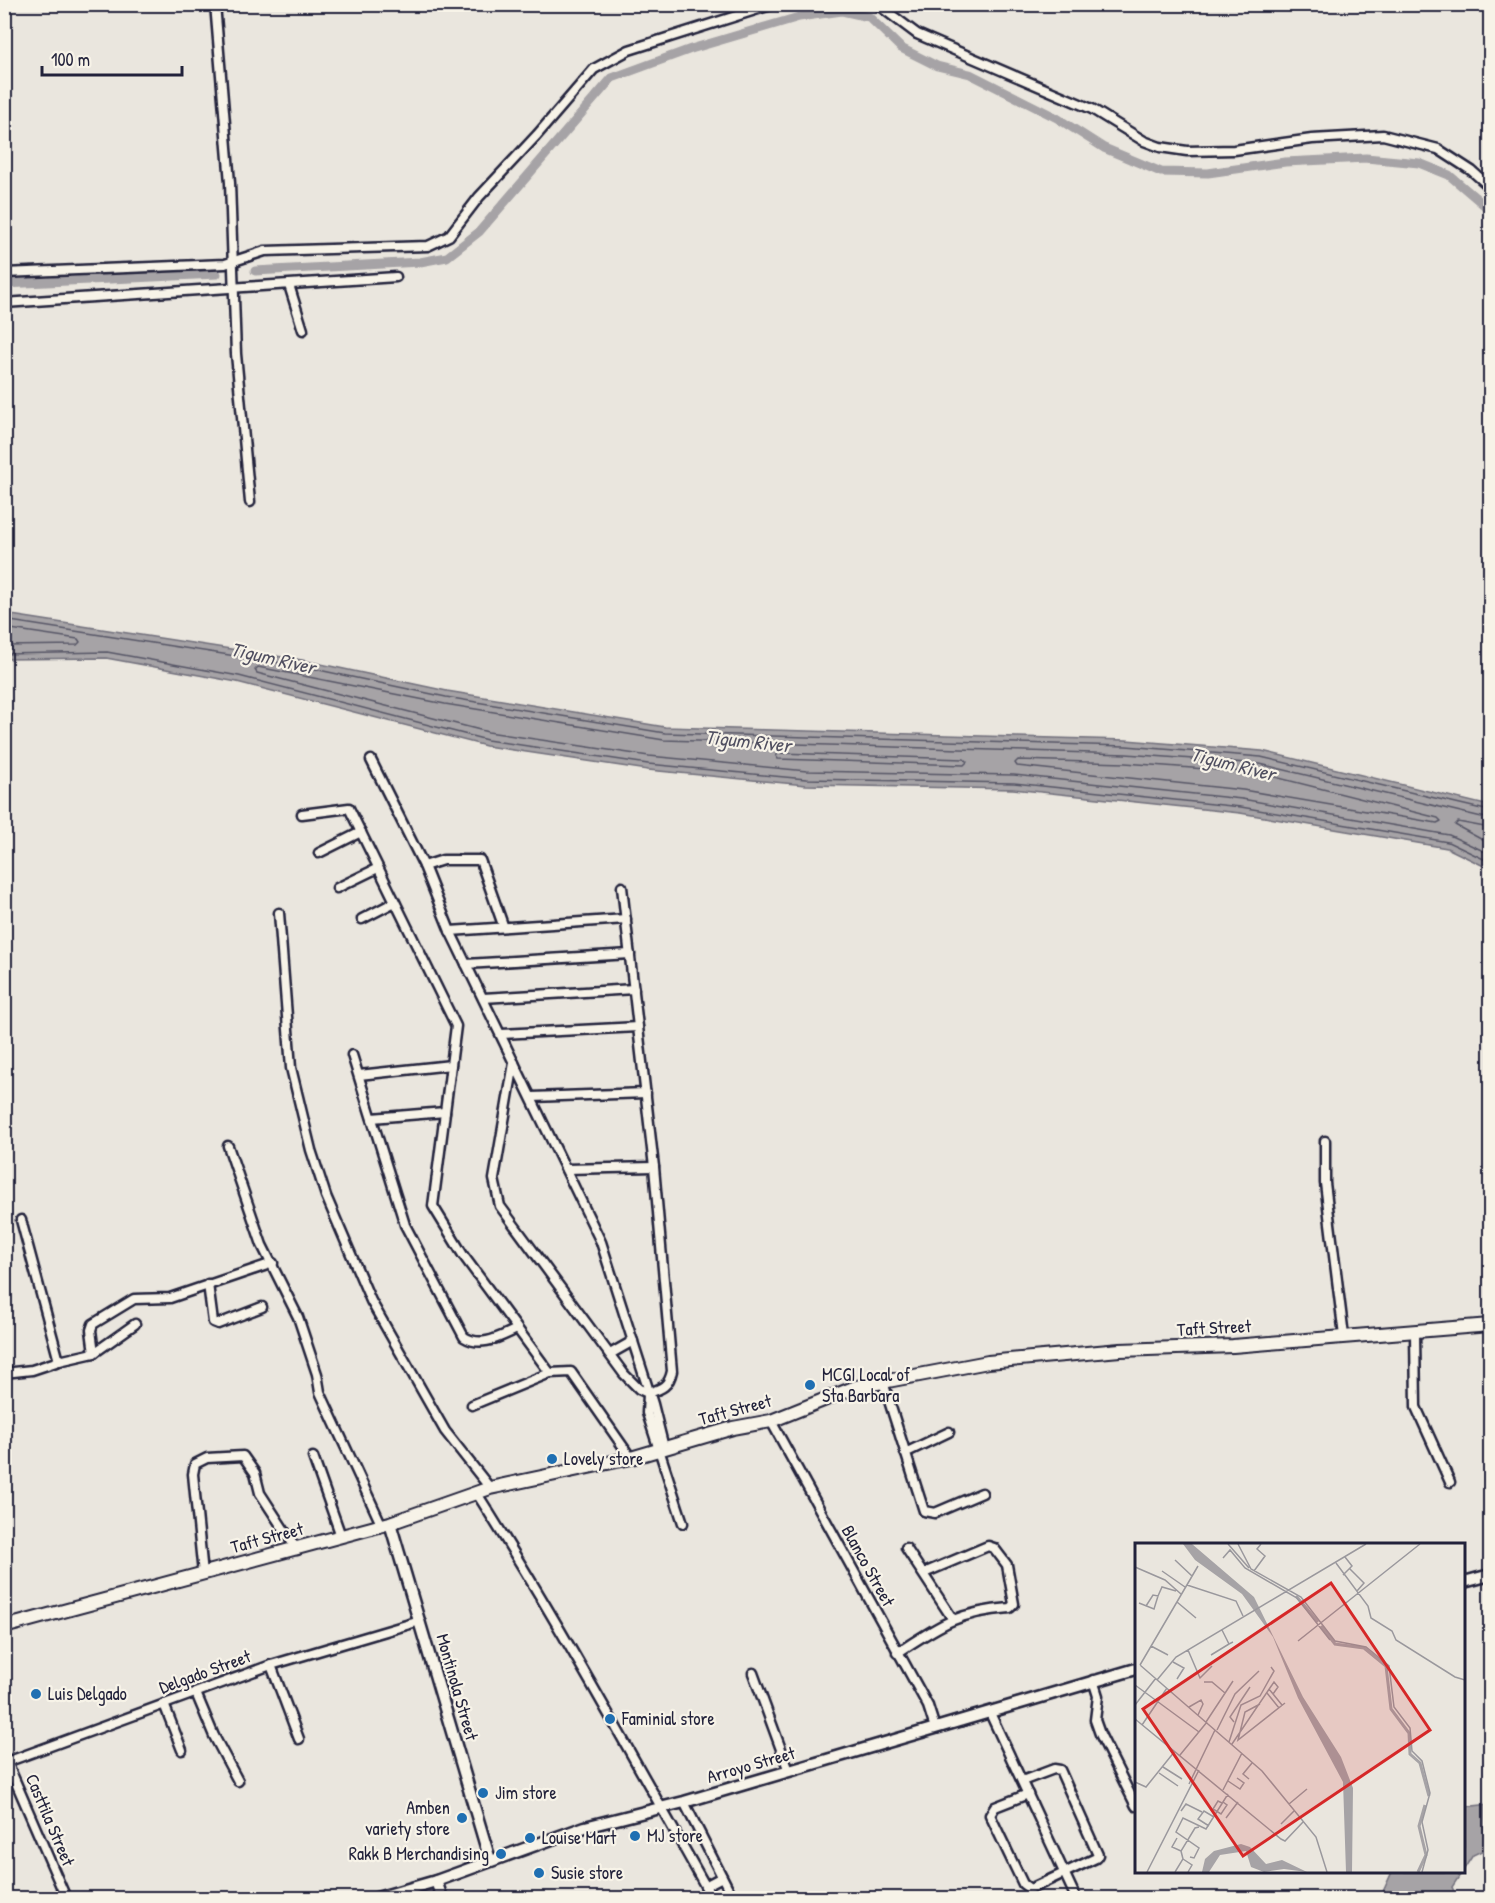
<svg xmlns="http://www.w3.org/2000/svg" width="1495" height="1903" font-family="'Patrick Hand',sans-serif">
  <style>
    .water { fill: #a6a3a6; stroke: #716f7b; stroke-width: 1.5 }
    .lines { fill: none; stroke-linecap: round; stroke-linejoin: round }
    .shore { stroke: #575666; stroke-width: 1.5 }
    .canal { stroke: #a6a3a6; stroke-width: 9 }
    .minor-casing { stroke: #22223b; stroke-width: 13 }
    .tertiary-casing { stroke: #22223b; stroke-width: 15 }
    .secondary-casing { stroke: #22223b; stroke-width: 16 }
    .minor { stroke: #f7f3e8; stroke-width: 8 }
    .tertiary { stroke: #f7f3e8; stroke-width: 10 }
    .secondary { stroke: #f7f3e8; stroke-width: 12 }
    .poi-dot { fill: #1f6fb2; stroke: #f7f3e8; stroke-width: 2 }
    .labels { text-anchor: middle; stroke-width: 4.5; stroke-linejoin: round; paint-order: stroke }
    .street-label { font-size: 18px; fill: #22223b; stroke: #f7f3e8 }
    .poi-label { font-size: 18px; fill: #22223b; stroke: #f7f3e8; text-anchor: start }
    .water-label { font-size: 20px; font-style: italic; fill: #504f60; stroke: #f7f3e8 }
    .inset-river { fill: none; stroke: #a6a3a6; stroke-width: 3 }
    .inset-road { fill: none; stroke: #9a989d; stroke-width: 1.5 }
    .view { fill: #d62828; fill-opacity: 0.15; stroke: #d62828; stroke-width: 3 }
    .inset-edge { fill: none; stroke: #22223b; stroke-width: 3 }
  </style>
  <rect width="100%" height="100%" fill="#eae6de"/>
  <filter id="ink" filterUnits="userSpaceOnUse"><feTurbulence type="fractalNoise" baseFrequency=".0167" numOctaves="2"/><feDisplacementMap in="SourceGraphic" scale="12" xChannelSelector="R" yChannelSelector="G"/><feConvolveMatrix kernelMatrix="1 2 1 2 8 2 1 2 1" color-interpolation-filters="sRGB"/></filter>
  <g filter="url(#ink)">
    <g class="water">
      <polygon points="5,614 302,660 447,691 665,727 1126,740 1262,751 1490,806 1490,869 1447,848 1240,813 1013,789 806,785 648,770 486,746 237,682 106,658 5,659"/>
      <polygon points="1490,1804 1490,1847 1473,1855 1464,1869 1464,1807"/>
      <polygon points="1392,1872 1462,1872 1452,1887 1457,1898 1380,1898"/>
    </g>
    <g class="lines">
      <g class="shore">
        <polyline points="4,620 300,666 446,697 665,733 1126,746 1261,757 1490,811"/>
        <polyline points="4,628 78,639 80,642 77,645 4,646"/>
        <polyline points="4,654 107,652 239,676 487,740 648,764 806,779 1014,783 1241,807 1448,842 1490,862"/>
        <polygon points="779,753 964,759 967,762 964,765 778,759 776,756"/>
        <polygon points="1018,760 1125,763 1259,773 1438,818 1441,821 1437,823 1243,790 1017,766 1015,763"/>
        <polyline points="1490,819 1260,764 1126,754 664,740 445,704 258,667 255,670 257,673 488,732 649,756 807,771 1014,775 1242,799 1449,835 1490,854"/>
        <polyline points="1490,828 1458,822 1455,825 1490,844"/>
      </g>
      <g class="canal">
        <polyline points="255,271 420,262 447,257 479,232 612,78 691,49 799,17 842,11 869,17 901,48 937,66 970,74 1057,118 1104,148 1161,172 1208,173 1285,162 1366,158 1419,163 1449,175 1490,210"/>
        <polyline points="4,284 217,274"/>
      </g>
      <defs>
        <g id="minor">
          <polyline points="215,4 230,183 236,354 250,502"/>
          <polyline points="877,4 917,34 1092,109 1144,141 1160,147 1187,151 1234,150 1312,139 1383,135 1438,149 1472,171 1490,187"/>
          <polyline points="4,273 225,264 265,251 428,246 449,236 479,197 537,135 594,69 629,50 774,4"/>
          <polyline points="289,285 303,330"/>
          <polyline points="4,303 396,277"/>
          <polyline points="371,760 424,866"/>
          <polyline points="302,814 349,808 456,1026 433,1206 463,1255 550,1373 571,1372 631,1458"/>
          <polyline points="319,853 361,832"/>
          <polyline points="337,888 378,868"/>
          <polyline points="279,913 291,1068 311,1150 326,1196 371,1301 445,1431 490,1488"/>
          <polyline points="362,919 395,902"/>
          <polyline points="503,925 480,860 443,860 424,866 450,931 601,1242 653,1404 664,1448"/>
          <polyline points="450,931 626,919"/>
          <polyline points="466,964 630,954"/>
          <polyline points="483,998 634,989"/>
          <polyline points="501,1034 638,1027"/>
          <path d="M352,1055L405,1225L464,1337C482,1348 499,1337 517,1329"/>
          <path d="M514,1063L494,1179L500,1206L624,1374L639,1389L648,1393C662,1389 669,1386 672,1371L654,1167L622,887"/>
          <polyline points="359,1075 451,1065"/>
          <polyline points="532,1097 646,1093"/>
          <polyline points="372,1118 445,1112"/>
          <polyline points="1325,1141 1325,1183 1344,1336"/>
          <polyline points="228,1146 262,1245 298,1317 317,1374 320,1392 382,1526"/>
          <polyline points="566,1169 654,1167"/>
          <polyline points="208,1284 213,1322 218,1324 262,1307"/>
          <polyline points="1415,1333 1416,1407 1450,1482"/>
          <polyline points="94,1353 91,1330 93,1324 134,1299 170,1298 273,1263"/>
          <polyline points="610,1354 633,1341"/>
          <polyline points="59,1361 94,1353 135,1324"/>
          <polyline points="4,1373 32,1370 59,1361 21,1220"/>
          <polyline points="883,1382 924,1511 935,1513 982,1493"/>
          <polyline points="648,1394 647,1413 683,1523"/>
          <polyline points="472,1405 550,1373"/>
          <polyline points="771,1421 928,1706 935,1728"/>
          <polyline points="905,1453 949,1432"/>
          <polyline points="313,1457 341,1536"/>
          <path d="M476,1492C560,1624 635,1761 712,1898"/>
          <polyline points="906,1548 952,1618"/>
          <polyline points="203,1574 193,1474 195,1464 207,1458 243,1456 255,1473 260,1493 297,1550"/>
          <path d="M897,1653C940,1625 957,1612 1010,1608L1014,1604L1007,1565L994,1548L988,1546L924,1573"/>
          <polyline points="271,1665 299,1739"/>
          <polyline points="753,1673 789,1771"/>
          <polyline points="1093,1680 1098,1696 1095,1720 1100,1734 1136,1806"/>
          <polyline points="196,1693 214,1736 238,1781"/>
          <polyline points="164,1704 182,1750"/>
          <polyline points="990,1713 1076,1898"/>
          <polyline points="4,1755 66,1898"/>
          <polyline points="4,1763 271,1665 420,1621"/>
          <polyline points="1022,1781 1054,1769 1060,1770 1098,1855 1096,1858 1030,1889 1023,1884 990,1815 995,1807 1028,1794"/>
          <polyline points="684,1802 733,1898"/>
          <polyline points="705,1886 722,1877"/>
        </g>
        <g id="tertiary">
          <polyline points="390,1523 490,1860"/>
          <polyline points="1464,1582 1490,1575"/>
          <polyline points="436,1881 442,1898"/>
          <polyline points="377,1898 436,1881 585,1827 684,1802 1136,1669"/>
        </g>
        <polyline id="secondary" points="4,1627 390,1523 490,1488 631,1458 733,1428 771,1421 856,1387 988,1362 1120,1350 1233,1346 1490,1325"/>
      </defs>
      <use href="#minor" class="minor-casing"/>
      <use href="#tertiary" class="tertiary-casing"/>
      <use href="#secondary" class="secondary-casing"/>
      <use href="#minor" class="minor"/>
      <use href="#tertiary" class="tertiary"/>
      <use href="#secondary" class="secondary"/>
    </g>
  </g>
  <g class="poi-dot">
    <circle cx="810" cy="1385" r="6"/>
    <circle cx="552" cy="1459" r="6"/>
    <circle cx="36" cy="1694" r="6"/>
    <circle cx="610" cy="1719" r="6"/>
    <circle cx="483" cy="1793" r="6"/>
    <circle cx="462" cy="1818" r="6"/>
    <circle cx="635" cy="1836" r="6"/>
    <circle cx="530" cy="1838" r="6"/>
    <circle cx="501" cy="1854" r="6"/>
    <circle cx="539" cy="1873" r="6"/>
  </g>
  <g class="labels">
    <g class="street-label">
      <text transform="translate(1214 1328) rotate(-3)" y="6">Taft Street</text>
      <text transform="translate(735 1410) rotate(-15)" y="6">Taft Street</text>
      <text transform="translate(267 1538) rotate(-15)" y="6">Taft Street</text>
      <text transform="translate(868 1566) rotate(61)" y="6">Blanco Street</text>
      <text transform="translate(205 1672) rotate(-20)" y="6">Delgado Street</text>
      <text transform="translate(457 1687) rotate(74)" y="6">Montinola Street</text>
      <text transform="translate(751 1765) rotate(-16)" y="6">Arroyo Street</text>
      <text transform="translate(50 1820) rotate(67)" y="6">Casttila Street</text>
    </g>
    <g class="poi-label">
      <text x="822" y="1381">MCGI Local of<tspan x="822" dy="21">Sta Barbara</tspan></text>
      <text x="564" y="1465">Lovely store</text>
      <text x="48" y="1700">Luis Delgado</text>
      <text x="622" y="1725">Faminial store</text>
      <text x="495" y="1799">Jim store</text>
      <text x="450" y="1814" text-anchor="end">Amben<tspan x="450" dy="21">variety store</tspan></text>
      <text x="647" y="1842">MJ store</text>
      <text x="542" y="1844">Louise Mart</text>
      <text x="489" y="1860" text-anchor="end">Rakk B Merchandising</text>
      <text x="551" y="1879">Susie store</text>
    </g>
    <g class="water-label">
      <text transform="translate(273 658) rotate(13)" y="7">Tigum River</text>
      <text transform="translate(748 741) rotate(6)" y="7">Tigum River</text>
      <text transform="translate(1233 764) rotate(14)" y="7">Tigum River</text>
    </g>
  </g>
  <g transform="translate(1135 1543)">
    <rect width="330" height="330" fill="#eae6de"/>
    <path d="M48,1H57L119,54L168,154L206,214L218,245L217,329H211L208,239L163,155L138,94L107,51L60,17ZM106,301L115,304L131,321L147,317L172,329L149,326L129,329L116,324L111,308L85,312L74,329H67L70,316L79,308Z" fill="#a6a3a6"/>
    <path class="inset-river" d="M161,53L183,79M186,83L200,101L229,105L251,123L256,166L274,190L275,211L285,220L294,253M283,329L291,312L284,283L290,262"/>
    <path class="inset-road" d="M93,1L114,25M103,1L116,26L166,54L200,98L231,104L254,123L259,164L275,185L277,208L287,218L295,250L287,279L293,307L287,329M88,15L95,7L110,25L162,55L195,97M40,17L57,33M201,20L233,63L236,75L257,88L261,97L320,134L330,137M0,24L30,37L46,51M215,26L229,40L222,48M27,28L50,44M119,28L130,13L122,6L126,1M208,32L217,23L210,14M52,42L101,58L108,73M42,59L61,75M4,60L19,66L23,53M11,63L18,52L23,53L27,44L41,48M87,87L94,101L98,99M163,98L285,1M16,103L33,112M53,107L65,135L77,123M76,112L94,101M38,119L49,125L42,136M5,122L63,23M5,122L127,228L181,294L192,329M22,137L41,114L231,1M69,139H77L90,150M0,142L64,189M134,146L147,162M132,150L144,165M125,161L110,169L103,197L150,160M0,162L21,135M54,164L66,157L68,161L63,172M0,176L146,296L150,298L168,279M71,179L98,138M99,179L95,174L115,144M7,182L32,145M82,187L100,151L124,128M94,199L106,162L125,153L139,128L136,124M97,201L139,139L143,144L138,151M45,212L72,179M28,224L47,236M24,230L43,243M114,236L108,231L117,220M93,238L105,246L109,240L102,235M0,239L11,244L40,208M54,241L80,187M88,247L107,210M87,260L83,258L78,266L86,271L92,262L88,259M154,261L172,246M46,268L51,261L67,269M91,275L103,259M146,281L159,268M74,283L63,276L69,268L79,274M42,295L37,304L46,308M55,314L59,315L64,305L41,289L48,275L71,286L93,251M48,316L57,322L53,329M12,329L64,227M40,329L48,316L46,308L60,285L64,284"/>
    <path class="view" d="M196,40L295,187L108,313L8,166Z"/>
    <rect width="330" height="330" class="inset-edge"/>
  </g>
  <rect width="1495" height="1903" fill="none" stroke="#f7f3e8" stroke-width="24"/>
  <rect x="12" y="12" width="1471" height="1879" fill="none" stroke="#22223b" stroke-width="2" filter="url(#ink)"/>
  <path d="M42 66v9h140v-9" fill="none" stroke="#22223b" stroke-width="3"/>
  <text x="51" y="66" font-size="18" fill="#22223b" stroke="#f7f3e8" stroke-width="4.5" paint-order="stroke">100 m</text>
</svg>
